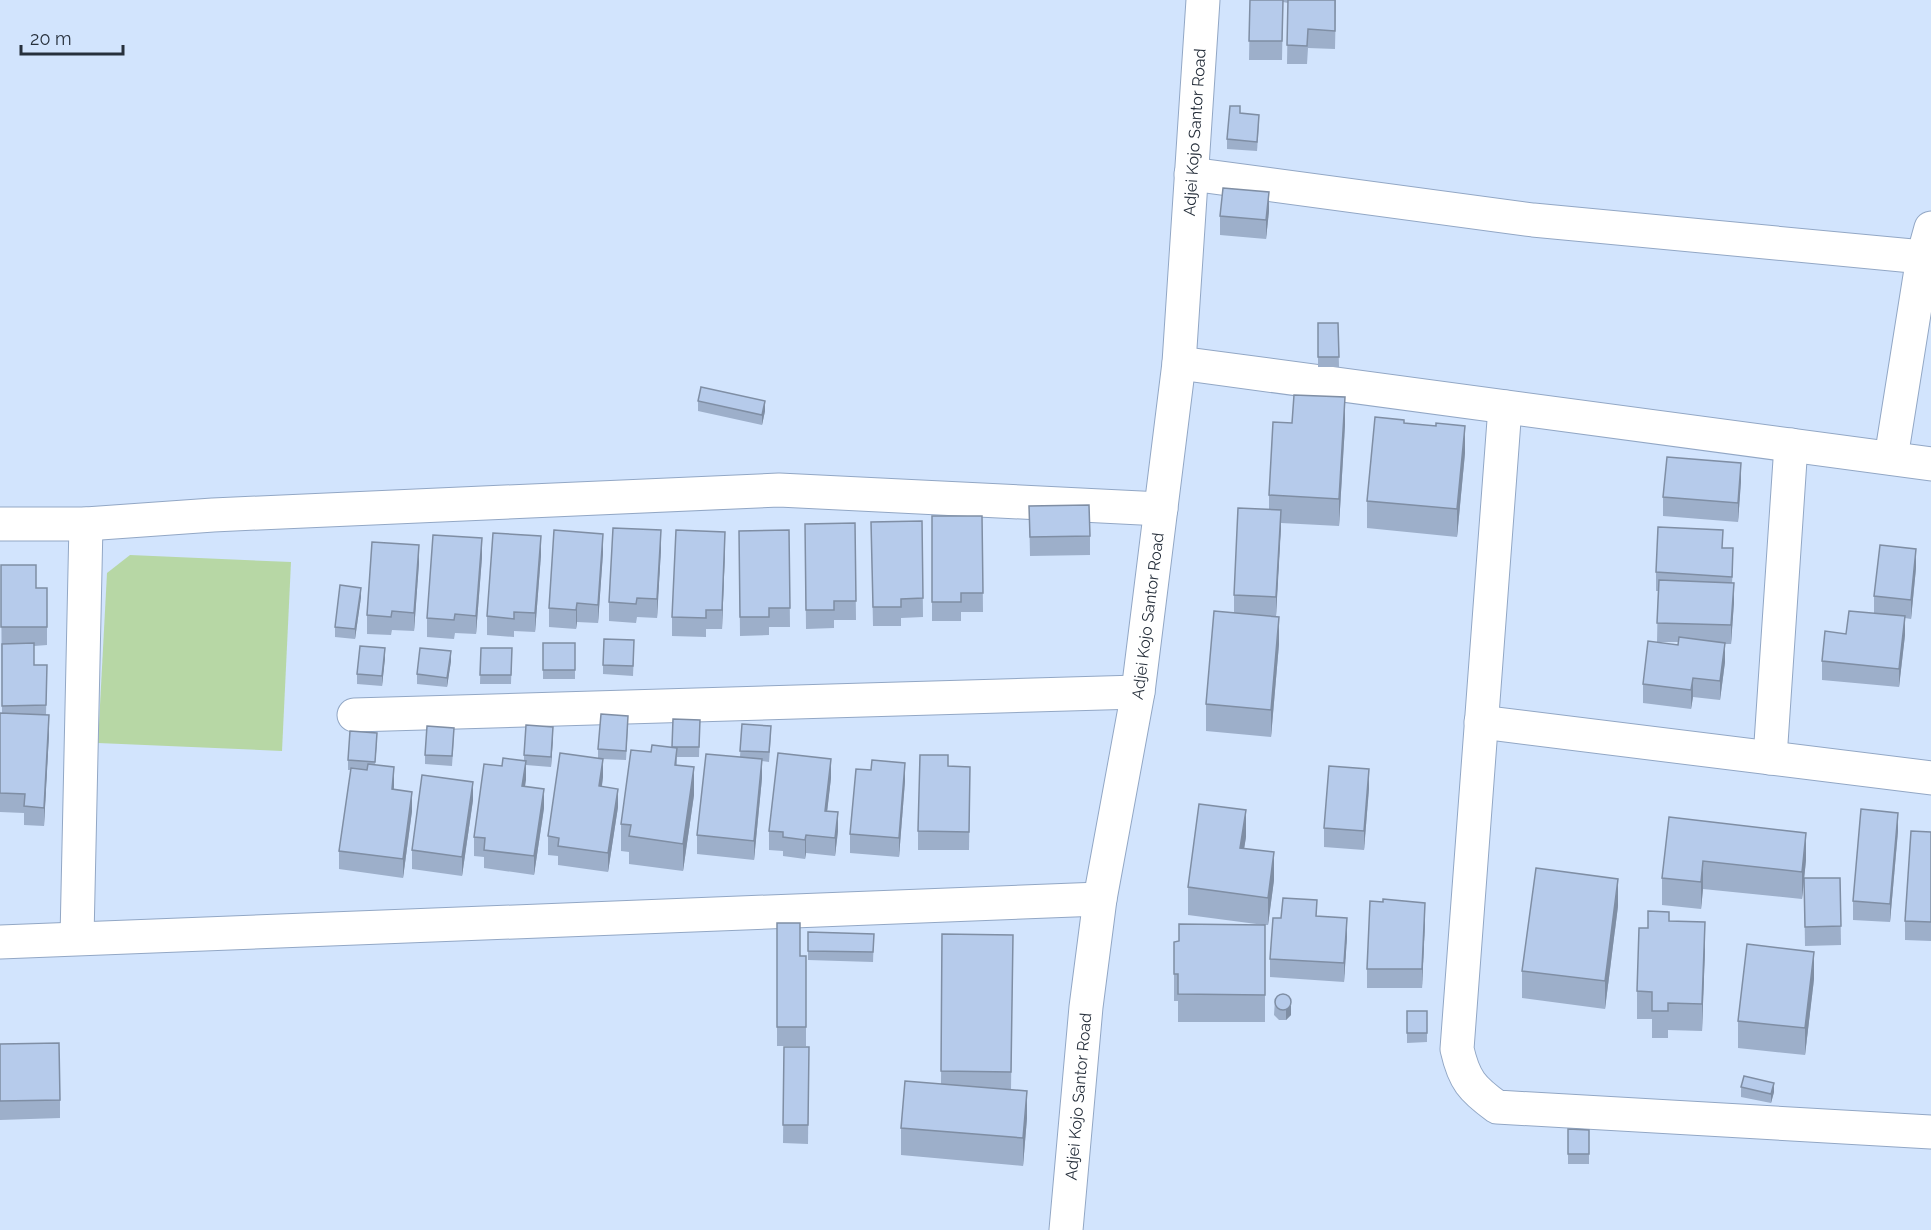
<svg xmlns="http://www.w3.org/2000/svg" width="1931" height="1230" font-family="Raleway,sans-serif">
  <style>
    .green { fill: #b7d7a5 }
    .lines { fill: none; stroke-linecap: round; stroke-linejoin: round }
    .street-casing { stroke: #92a7c5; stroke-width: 35 }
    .street { stroke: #fff; stroke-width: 33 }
    .wall { fill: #9dafca }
    .shaded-wall { fill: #7f8ea4 }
    .building { fill: #b6cbeb; stroke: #7f8ea4; stroke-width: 1.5 }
    .labels { text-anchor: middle; stroke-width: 4.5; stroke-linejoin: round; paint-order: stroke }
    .street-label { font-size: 16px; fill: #27303c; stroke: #d2e4fd }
  </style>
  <rect width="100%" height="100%" fill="#d2e4fd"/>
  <polygon class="green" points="130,555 291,562 282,751 98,743 107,573"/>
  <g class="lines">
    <defs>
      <g id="street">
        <polyline points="1191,174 1533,220 1923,257"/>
        <polyline points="1179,363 1931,464"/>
        <path d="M1505,407L1457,1049C1464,1080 1472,1089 1497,1107L1931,1132"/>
        <polyline points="1891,458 1923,257 1931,228"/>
        <polyline points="0,524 86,524 213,515 779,490 1161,509"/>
        <polyline points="354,715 1138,692"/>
        <polyline points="1481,722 1931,778"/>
        <polyline points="1770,758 1791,445"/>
        <polyline points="77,938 86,524"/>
        <polyline points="0,942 1100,899"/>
        <path id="s1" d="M1066,1230L1086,1007L1100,899L1138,692L1179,363L1203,0"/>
      </g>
    </defs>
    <use href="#street" class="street-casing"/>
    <use href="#street" class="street"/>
  </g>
  <g class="wall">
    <polygon points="1250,0 1336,0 1335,49 1308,48 1307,64 1287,64 1288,3 1283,2 1282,60 1249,60"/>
    <polygon points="1240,113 1259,124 1257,151 1227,149 1227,139"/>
    <polygon points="1269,211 1266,239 1220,235 1220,216"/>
    <polygon points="1318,323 1338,323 1339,367 1318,367"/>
    <polygon points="698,401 765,411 762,425 698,411"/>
    <polygon points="1404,423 1436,426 1465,453 1457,537 1367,528 1367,501"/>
    <polygon points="1345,425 1339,526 1281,523 1276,616 1264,616 1279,644 1271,737 1206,731 1206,704 1234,613 1234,595 1269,509 1269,495"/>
    <polygon points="1741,481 1738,522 1663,516 1663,497"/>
    <polygon points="1029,506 1090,536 1090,555 1030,556"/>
    <polygon points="932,516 982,516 983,612 961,612 961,621 932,621"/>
    <polygon points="922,521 923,617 901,618 901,626 873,626 871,522"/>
    <polygon points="855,523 856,620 834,620 834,628 806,629 805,524"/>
    <polygon points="789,530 790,627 769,627 769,635 740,636 739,531"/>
    <polygon points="1723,548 1733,567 1732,583 1734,602 1731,644 1725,644 1725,662 1720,700 1693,697 1691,709 1643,703 1643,684 1678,645 1678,642 1657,642 1658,591 1656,591 1656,572"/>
    <polygon points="661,549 657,618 637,617 636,623 609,621 609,602"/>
    <polygon points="725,550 722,629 706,629 706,637 672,636 672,617"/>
    <polygon points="603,553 598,623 577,622 576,629 549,627 549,608"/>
    <polygon points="541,555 535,632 514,631 514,637 487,635 487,616"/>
    <polygon points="482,557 476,634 455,633 454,639 427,637 427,618"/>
    <polygon points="419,563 414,631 392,630 391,635 367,634 367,615"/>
    <polygon points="1,565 36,588 47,588 47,645 34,646 34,665 47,665 46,715 49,734 44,826 24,825 24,813 0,812 0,713 2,713"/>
    <polygon points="1916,568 1911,619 1905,618 1905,635 1899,687 1822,680 1822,661 1846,634 1874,613 1874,596"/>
    <polygon points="361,597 355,639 335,637 335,627"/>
    <rect x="543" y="643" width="32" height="36"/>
    <polygon points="481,648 512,648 511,684 480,684"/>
    <polygon points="634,650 633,676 603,674 603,665"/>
    <polygon points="385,658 382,686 357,684 357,674"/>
    <polygon points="451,661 447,687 417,684 417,674"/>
    <polygon points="673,719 700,720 699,757 677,757 677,765 694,795 683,871 629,864 629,852 621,851 621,824 651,752 672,748"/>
    <polygon points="742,724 771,735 769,762 762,761 762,778 754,860 697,854 697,835 740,757"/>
    <polygon points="628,725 626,760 602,759 603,777 602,786 618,807 608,872 558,865 558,856 548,855 548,836 598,758 598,749"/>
    <polygon points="454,737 452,766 425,764 425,755"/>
    <polygon points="553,737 551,767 526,765 525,786 544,808 534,875 484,868 484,857 474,856 474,837 524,761 524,755"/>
    <polygon points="377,743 375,765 394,786 394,789 412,811 403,878 339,869 339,851 351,770 348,770 348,760"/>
    <polygon points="948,766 970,767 969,850 918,850 918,831"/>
    <polygon points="831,778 827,811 838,831 835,856 806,853 805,859 783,856 783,851 769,850 769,831"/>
    <polygon points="905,781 899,857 850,853 850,834"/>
    <polygon points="1369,788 1364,850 1324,847 1324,828"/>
    <polygon points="473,800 462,876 412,869 412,850"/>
    <polygon points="1669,817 1806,860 1802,899 1703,889 1701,909 1662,905 1662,878"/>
    <polygon points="1898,831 1890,922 1853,920 1853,901"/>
    <polygon points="1931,832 1931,941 1905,940 1905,921"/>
    <polygon points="1246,837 1244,848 1274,880 1268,925 1265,925 1265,1022 1178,1022 1178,1001 1174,1001 1174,942 1264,925 1188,915 1188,887"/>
    <polygon points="1804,878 1840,878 1841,945 1805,946"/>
    <polygon points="1383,902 1425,922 1422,988 1367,988 1367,969"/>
    <polygon points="1618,906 1605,1009 1522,998 1522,971"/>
    <polygon points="1317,917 1347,937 1344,982 1270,977 1270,959"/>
    <polygon points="1669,921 1705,949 1702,1031 1668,1030 1668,1038 1652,1038 1652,1019 1637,1019 1637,991 1648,928"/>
    <polygon points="777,923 800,956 806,956 806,1046 777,1046"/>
    <polygon points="808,932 874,934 873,962 808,960"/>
    <polygon points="942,934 1013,935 1011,1090 1027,1118 1023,1166 901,1155 901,1128 941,1084"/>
    <polygon points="1814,979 1805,1055 1738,1048 1738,1021"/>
    <polygon points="1275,999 1291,1015 1286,1020 1279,1020 1274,1015"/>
    <polygon points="1407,1011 1427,1011 1427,1042 1407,1043"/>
    <polygon points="0,1044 60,1100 60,1118 0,1120"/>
    <polygon points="784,1047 809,1047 808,1144 783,1143"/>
    <polygon points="1741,1087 1774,1092 1771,1103 1741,1097"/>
    <polygon points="1568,1129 1589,1130 1589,1164 1568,1164"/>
  </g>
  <g class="shaded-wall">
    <polygon points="1269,192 1269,211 1266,239 1266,220"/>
    <polygon points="1345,397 1345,425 1339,526 1339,499"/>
    <polygon points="765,401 765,411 762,425 762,415"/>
    <polygon points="1465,426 1465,453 1457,537 1457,509"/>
    <polygon points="1741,463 1741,481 1738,522 1738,503"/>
    <polygon points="1281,510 1281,528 1276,616 1276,597"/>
    <polygon points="661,530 661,549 657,618 657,599"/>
    <polygon points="725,532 725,550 722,629 722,610"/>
    <polygon points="603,534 603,553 598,623 598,605"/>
    <polygon points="541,536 541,555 535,632 535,613"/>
    <polygon points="482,538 482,557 476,634 476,616"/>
    <polygon points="419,545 419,563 414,631 414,613"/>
    <polygon points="1916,549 1916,568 1911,619 1911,600"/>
    <polygon points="1734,583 1734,602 1731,644 1731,625"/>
    <polygon points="361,588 361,597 355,639 355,629"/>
    <polygon points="577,603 577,622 576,629 576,610"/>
    <polygon points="1905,616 1905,635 1899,687 1899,669"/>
    <polygon points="1279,617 1279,644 1271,737 1271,710"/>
    <polygon points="1725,643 1725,662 1720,700 1720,681"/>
    <polygon points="385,648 385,658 382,686 382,676"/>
    <polygon points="451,651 451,661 447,687 447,678"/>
    <polygon points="1693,678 1693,697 1691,709 1691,690"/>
    <polygon points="49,715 49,734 44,826 44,808"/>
    <polygon points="553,727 553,737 551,767 551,757"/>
    <polygon points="603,759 603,777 599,805 599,786"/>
    <polygon points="762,759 762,778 754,860 754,841"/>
    <polygon points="831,759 831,778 825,830 825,811"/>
    <polygon points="526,761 526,780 522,805 522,786"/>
    <polygon points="905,763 905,781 899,857 899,838"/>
    <polygon points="394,767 394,786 392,808 392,789"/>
    <polygon points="694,767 694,795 683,871 683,844"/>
    <polygon points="1369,769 1369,788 1364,850 1364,831"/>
    <polygon points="473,782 473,800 462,876 462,857"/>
    <polygon points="544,789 544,808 534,875 534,856"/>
    <polygon points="618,789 618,807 608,872 608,853"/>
    <polygon points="412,792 412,811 403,878 403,859"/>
    <polygon points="1246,810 1246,837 1240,875 1240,848"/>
    <polygon points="838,812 838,831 835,856 835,838"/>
    <polygon points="1898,813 1898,831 1890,922 1890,904"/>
    <polygon points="1806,833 1806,860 1802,899 1802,872"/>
    <polygon points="806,835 806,853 805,859 805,840"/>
    <polygon points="1274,852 1274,880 1268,925 1268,898"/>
    <polygon points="1703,861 1703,889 1701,909 1701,882"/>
    <polygon points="1618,879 1618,906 1605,1009 1605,981"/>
    <polygon points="1425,903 1425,922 1422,988 1422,969"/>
    <polygon points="1347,918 1347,937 1344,982 1344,963"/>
    <polygon points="1705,922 1705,949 1702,1031 1702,1004"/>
    <polygon points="1814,952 1814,979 1805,1055 1805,1028"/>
    <polygon points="1291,1005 1291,1015 1286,1020 1286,1010"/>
    <polygon points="1774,1083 1774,1092 1771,1103 1771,1094"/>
    <polygon points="1027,1091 1027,1118 1023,1166 1023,1138"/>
  </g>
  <g class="building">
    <polygon points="1250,0 1283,0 1282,41 1249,41"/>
    <polygon points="1288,0 1335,0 1335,31 1308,29 1307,46 1287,45"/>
    <polygon points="1230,106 1240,106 1240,113 1259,115 1257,142 1227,139"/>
    <polygon points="1223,188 1269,192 1266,220 1220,216"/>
    <polygon points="1318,323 1338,323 1339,357 1318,357"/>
    <polygon points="701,387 765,401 762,415 698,401"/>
    <polygon points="1294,395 1345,397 1339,499 1269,495 1273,422 1292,423"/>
    <polygon points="1375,417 1404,420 1404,423 1436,426 1436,423 1465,426 1457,509 1367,501"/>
    <polygon points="1667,457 1741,463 1738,503 1663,497"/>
    <polygon points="1089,505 1090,536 1030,537 1029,506"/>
    <polygon points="1238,508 1281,510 1276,597 1234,595"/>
    <polygon points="932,516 982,516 983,593 961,593 961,602 932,602"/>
    <polygon points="922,521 923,598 901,599 901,607 873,607 871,522"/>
    <polygon points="855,523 856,601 834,601 834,610 806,610 805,524"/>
    <polygon points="1658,527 1723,530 1722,548 1733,548 1732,577 1656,572"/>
    <polygon points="613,528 661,530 657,599 637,598 636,604 609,602"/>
    <polygon points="554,530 603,534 598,605 577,603 576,610 549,608"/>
    <polygon points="676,530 725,532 722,610 706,610 706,618 672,617"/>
    <polygon points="789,530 790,608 769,608 769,617 740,617 739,531"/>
    <polygon points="493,533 541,536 535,613 514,612 514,619 487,616"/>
    <polygon points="433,535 482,538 476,616 455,614 454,620 427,618"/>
    <polygon points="372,542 419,545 414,613 392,611 391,617 367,615"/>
    <polygon points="1880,545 1916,549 1911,600 1874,596"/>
    <polygon points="1,565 36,565 36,588 47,588 47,627 1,627"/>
    <polygon points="1659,580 1734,583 1731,625 1657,623"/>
    <polygon points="340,585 361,588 355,629 335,627"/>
    <polygon points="1214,611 1279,617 1271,710 1206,704"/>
    <polygon points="1849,611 1905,616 1899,669 1822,661 1825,631 1846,634"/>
    <polygon points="1679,637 1725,643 1720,681 1693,678 1691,690 1643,684 1648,641 1678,645"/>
    <polygon points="604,639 634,640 633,666 603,665"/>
    <polygon points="34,643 34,665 47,665 46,705 2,706 2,644"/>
    <rect x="543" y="643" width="32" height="27"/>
    <polygon points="360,646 385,648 382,676 357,674"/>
    <polygon points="420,648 451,651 447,678 417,674"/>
    <polygon points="481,648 512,648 511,675 480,675"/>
    <polygon points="0,713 49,715 44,808 24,806 25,794 0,793"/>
    <polygon points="601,714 628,716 626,751 598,749"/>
    <polygon points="673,719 700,720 699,747 672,747"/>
    <polygon points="742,724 771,726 769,752 740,751"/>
    <polygon points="526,725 553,727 551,757 524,755"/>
    <polygon points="427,726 454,728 452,756 425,755"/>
    <polygon points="350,731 377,733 375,762 348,760"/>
    <polygon points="652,745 677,748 675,765 694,767 683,844 629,836 631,825 621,824 631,750 651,752"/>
    <polygon points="560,753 603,759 599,786 618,789 608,853 558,846 559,838 548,836"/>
    <polygon points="778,753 831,759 825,811 838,812 835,838 806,835 805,840 783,837 783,832 769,831"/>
    <polygon points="706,754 762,759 754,841 697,835"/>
    <polygon points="920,755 948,755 948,766 970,767 969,832 918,831"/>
    <polygon points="503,758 526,761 522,786 544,789 534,856 484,850 485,838 474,837 484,764 502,766"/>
    <polygon points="872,760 905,763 899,838 850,834 856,769 871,770"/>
    <polygon points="368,764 394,767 392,789 412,792 403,859 339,851 351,768 367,770"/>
    <polygon points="1329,766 1369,769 1364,831 1324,828"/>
    <polygon points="422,775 473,782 462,857 412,850"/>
    <polygon points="1199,804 1246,810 1240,848 1274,852 1268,898 1188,887"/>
    <polygon points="1861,809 1898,813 1890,904 1853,901"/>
    <polygon points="1669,817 1806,833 1802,872 1703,861 1701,882 1662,878"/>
    <polygon points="1911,831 1931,832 1931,922 1905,921"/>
    <polygon points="1536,868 1618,879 1605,981 1522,971"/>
    <polygon points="1804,878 1840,878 1841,926 1805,927"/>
    <polygon points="1283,898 1317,900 1316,916 1347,918 1344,963 1270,959 1273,918 1281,918"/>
    <polygon points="1383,899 1425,903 1422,969 1367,969 1370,901 1383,902"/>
    <polygon points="1648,911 1669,912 1669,921 1705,922 1702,1004 1668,1003 1668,1011 1652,1011 1652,992 1637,991 1639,928 1648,928"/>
    <polygon points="777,923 800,923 800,956 806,956 806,1027 777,1027"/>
    <polygon points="1179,924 1265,925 1265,995 1178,994 1178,974 1174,974 1174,942 1179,941"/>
    <polygon points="808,932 874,934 873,952 808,951"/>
    <polygon points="942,934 1013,935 1011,1072 941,1071"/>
    <polygon points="1747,944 1814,952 1805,1028 1738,1021"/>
    <circle cx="1283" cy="1002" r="8"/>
    <rect x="1407" y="1011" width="20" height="22"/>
    <polygon points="59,1043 60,1100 0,1101 0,1044"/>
    <polygon points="784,1047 809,1047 808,1125 783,1125"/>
    <polygon points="1744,1076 1774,1083 1771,1094 1741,1087"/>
    <polygon points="905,1081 1027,1091 1023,1138 901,1128"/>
    <polygon points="1568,1129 1589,1130 1589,1154 1568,1154"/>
  </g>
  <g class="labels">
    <g class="street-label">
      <text dy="6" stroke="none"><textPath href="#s1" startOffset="1106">Adjei Kojo Santor Road</textPath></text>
      <text dy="6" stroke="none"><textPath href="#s1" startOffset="620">Adjei Kojo Santor Road</textPath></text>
      <text dy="6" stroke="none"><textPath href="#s1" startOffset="134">Adjei Kojo Santor Road</textPath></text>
    </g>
  </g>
  <path d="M21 45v9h102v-9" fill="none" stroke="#27303c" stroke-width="3"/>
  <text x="30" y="45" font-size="18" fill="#27303c" stroke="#d2e4fd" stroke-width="4.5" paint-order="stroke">20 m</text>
</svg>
